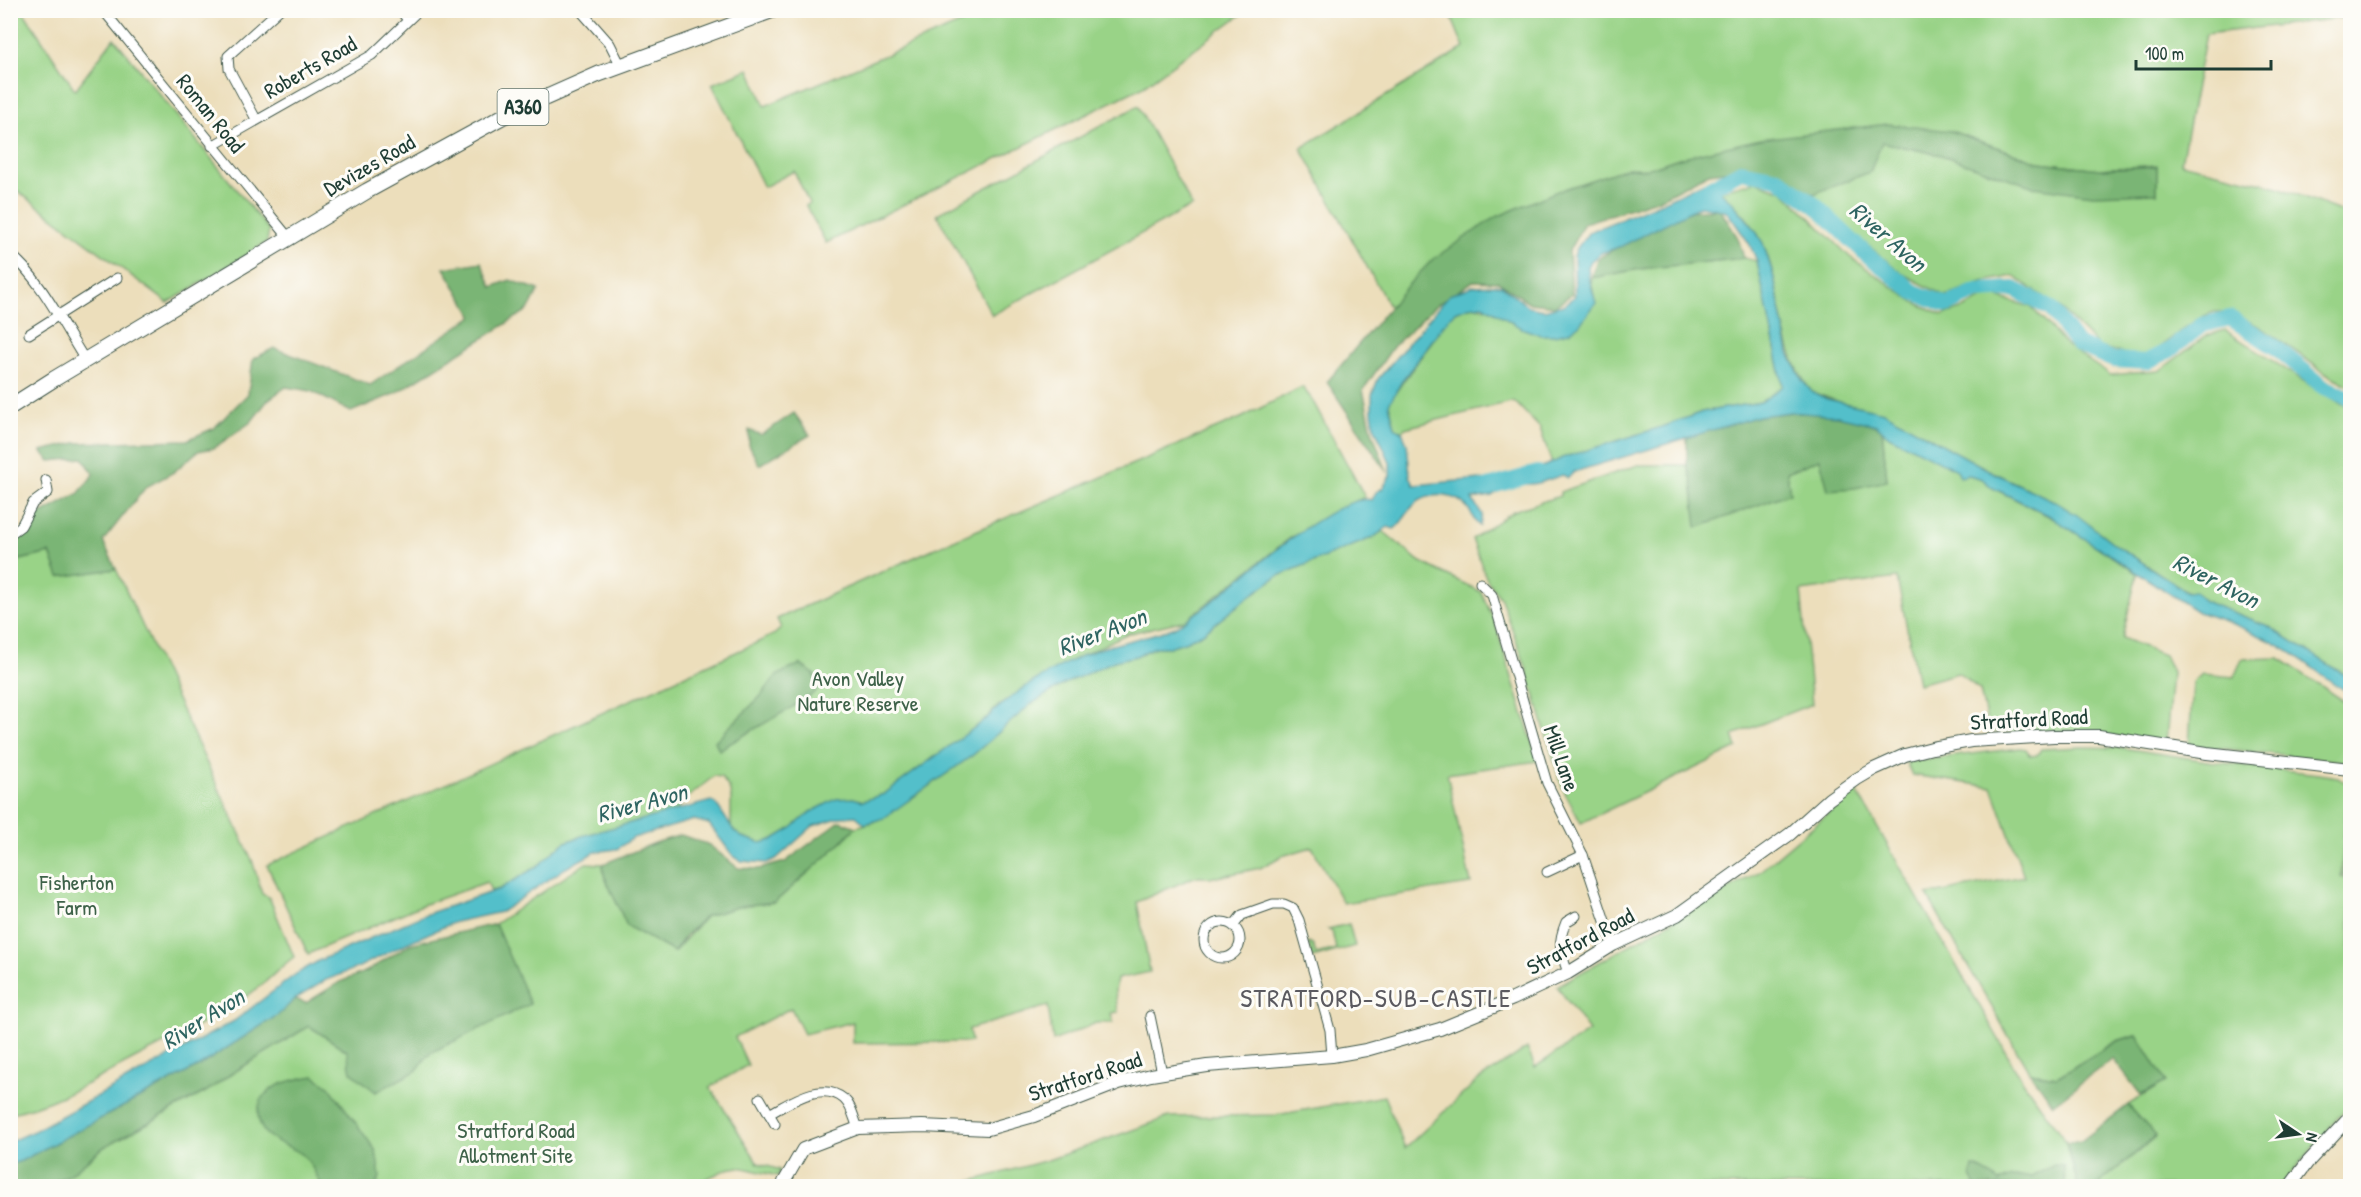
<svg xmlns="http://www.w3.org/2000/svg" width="2361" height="1197" font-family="'Patrick Hand',sans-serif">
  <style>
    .green { fill: #99d387; stroke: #5c885e; stroke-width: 1.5 }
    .forest { fill: #7ab574; stroke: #4c7954; stroke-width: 1.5 }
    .water { fill: #52bfca; stroke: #387e7f; stroke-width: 1.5 }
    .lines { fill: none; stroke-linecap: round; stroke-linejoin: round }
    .river { stroke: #52bfca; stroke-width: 16 }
    .minor-casing { stroke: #3e5548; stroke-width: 11 }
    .tertiary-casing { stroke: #3e5548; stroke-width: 14 }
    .primary-casing { stroke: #3e5548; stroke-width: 17 }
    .minor { stroke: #fff; stroke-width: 9 }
    .tertiary { stroke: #fff; stroke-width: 12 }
    .primary { stroke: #fff; stroke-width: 15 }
    .labels { text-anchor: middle; stroke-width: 6; stroke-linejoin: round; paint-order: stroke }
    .shield { fill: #fdfcf7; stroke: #62766e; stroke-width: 1.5 }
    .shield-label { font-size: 21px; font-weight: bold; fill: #1f3d34 }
    .street-label { font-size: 22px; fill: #1f3d34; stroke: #fdfcf7 }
    .park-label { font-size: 22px; fill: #3e6249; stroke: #fdfcf7 }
    .water-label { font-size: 24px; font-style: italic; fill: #2e6461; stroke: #fdfcf7 }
    .quarter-label { font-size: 26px; letter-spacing: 1.5px; fill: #5b5a60; stroke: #fdfcf7 }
  </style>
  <rect width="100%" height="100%" fill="#fdfcf7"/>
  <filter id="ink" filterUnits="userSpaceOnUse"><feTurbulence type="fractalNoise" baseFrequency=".0167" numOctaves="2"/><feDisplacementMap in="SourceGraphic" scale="12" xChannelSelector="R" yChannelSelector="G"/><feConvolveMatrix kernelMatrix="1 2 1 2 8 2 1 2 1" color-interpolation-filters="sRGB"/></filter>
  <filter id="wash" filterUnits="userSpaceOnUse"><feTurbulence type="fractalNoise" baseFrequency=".008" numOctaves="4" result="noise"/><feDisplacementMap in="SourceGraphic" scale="24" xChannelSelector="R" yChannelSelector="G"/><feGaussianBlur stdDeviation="1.35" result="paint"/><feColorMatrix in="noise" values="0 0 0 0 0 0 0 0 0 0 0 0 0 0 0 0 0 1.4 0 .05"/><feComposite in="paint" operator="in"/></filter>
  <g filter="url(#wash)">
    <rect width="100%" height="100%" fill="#ecdebb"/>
    <g class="green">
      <polygon points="10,11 23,11 75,90 114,38 269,230 267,242 168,303 11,186"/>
      <polygon points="990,11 1246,11 1142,87 826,243 806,206 809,203 794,171 764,187 712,84 749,69 765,106"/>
      <path d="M1449,11H2350V17L2206,34L2181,163L2278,187L2350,215V386C2342,382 2334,378 2326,373C2301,358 2240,303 2211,313C2185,323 2166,346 2142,358L2099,347L2059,307L2013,276L1982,282L1945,296L1905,275L1861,240L1813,194L1870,172L1881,142L1941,155L2157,193V165L2099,169L2039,162L1951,131L1679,158L1647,169L1626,168L1433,259L1390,308L1301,148L1464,48Z"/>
      <polygon points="1138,106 1192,206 992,315 937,214"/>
      <path d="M1755,181L1783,191L1850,257L1916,303L1943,315L1965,308L1990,295L2031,307L2067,346L2110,375L2159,371L2206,336L2225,330L2319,391L2350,408V678L2268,626L2204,601L2199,595L2188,592L2117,546L2098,531L2054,501L1992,472L1914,429L1812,392C1777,349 1785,293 1763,245C1754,223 1737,207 1720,191Z"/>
      <path d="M1744,258L1757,261L1783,386L1761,402L1702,412L1665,426L1563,458L1552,464L1540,428L1514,401L1405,428L1402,432L1395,427L1389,404L1393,396L1450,316C1478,295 1494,312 1519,326C1525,330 1533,332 1541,335L1595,303L1591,278L1640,269Z"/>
      <polygon points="1302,387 1311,398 1365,497 1336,510 1290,538 1186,620 1126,634 1069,662 998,706 985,720 884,794 863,801 853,798 811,812 789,830 772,840 761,843 742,837 731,828 731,796 729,788 721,777 714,776 686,799 675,811 582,836 566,842 554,851 538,866 500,889 491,891 487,882 422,905 308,954 267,865 756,643 775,634 781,628 777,619 935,548 1241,418"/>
      <polygon points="1882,429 1889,436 1969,475 1982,479 1993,488 2064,524 2137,574 2122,638 2164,655 2172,672 2166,742 2070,731 1989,732 1980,690 1958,673 1918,684 1897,578 1801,591 1812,704 1733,735 1737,748 1581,823 1562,787 1526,667 1501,599 1487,580 1472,539 1513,511 1560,496 1560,492 1638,465 1687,465 1692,481 1698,527 1786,472 1820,459 1887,481"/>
      <polygon points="1383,531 1419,561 1481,592 1494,620 1538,761 1447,774 1471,884 1343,903 1312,847 1282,856 1260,868 1217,877 1194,877 1137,902 1150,972 1117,979 1115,991 1118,1012 1111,1013 1113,1023 1096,1023 1053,1041 1048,1006 969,1029 971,1042 853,1043 853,1022 804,1034 791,1008 735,1037 748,1065 710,1087 758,1163 780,1170 778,1176 739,1167 727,1169 691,1186 45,1186 69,1175 104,1147 207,1091 231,1074 309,1026 348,1051 416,1071 430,1053 529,1004 495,924 586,863 603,864 604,875 627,926 674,952 706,916 741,906 775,902 829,854 856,827 873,822 909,800 973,755 1031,704 1061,685 1114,661 1136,656 1155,647 1169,647 1187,641 1203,633 1246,599 1278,576 1374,537"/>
      <path d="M50,553L59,577L116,569L252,860L262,894L269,897L294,957C281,966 272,977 259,987C224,1015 181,1035 140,1056C99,1077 56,1104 11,1113V562Z"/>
      <polygon points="2279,658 2350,705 2350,762 2189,745 2193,682 2202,674 2234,677 2242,659"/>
      <polygon points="2082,747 2123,748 2214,762 2318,774 2338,777 2348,784 2341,877 2350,878 2350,1103 2281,1186 2096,1186 2156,1137 2128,1105 2165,1082 2136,1035 2117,1041 2057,1077 2030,1073 1927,895 2024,876 1992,787 1912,775 1906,762 2020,748 2026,749 2031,756 2037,755 2041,749"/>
      <polygon points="1856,790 2022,1080 2067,1143 2078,1186 954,1186 1048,1160 1169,1117 1276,1115 1384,1096 1405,1148 1478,1080 1527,1048 1535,1067 1589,1031 1557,986 1759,872"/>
      <polygon points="2345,853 2350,853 2350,875 2343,875"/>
      <polygon points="1349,924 1355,946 1312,958 1308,943 1313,945 1316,954 1336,949 1332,931 1328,929"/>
    </g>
    <g class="forest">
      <polygon points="1888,124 1951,131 2039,162 2099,169 2157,166 2157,193 2093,195 2034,187 1941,155 1882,142 1870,172 1813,194 1756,167 1709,173 1659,199 1584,223 1569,251 1572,294 1555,306 1530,303 1498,282 1473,281 1435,306 1393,347 1363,390 1372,431 1387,472 1327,382 1408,285 1433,259 1494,218 1555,192 1627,168 1647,169 1679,158 1760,139"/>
      <polygon points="1720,209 1738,238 1744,258 1640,269 1591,278 1597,259 1641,233 1687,211"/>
      <polygon points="481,262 492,287 510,280 539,290 528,310 396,393 351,412 311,391 286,387 268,400 251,422 214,448 198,451 174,472 146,487 103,541 116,569 59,577 50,553 11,562 11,545 35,517 78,494 94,474 83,458 50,461 41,451 76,443 187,440 214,428 248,394 253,359 274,348 370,385 473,316 444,268"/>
      <path d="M1791,412C1818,414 1859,414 1882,429L1887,481L1855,488L1828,490L1820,459L1787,472L1790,493L1697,528L1692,481L1687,465V436L1759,416Z"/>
      <polygon points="794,413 810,435 759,465 749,445 749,430 761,435"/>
      <polygon points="800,664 814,674 819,689 806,699 719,750 715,741 760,697 776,676"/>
      <polygon points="840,821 856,827 829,854 775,902 741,906 706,916 686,935 674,952 627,926 604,875 603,864 655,843 681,835 709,845 738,868 759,869 785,862"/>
      <polygon points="495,924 530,1004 430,1053 416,1071 376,1092 351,1072 347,1051 309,1026 231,1074 207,1091 104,1147 69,1175 45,1186 11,1186 11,1164 21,1161 199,1066 278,1015 295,999 306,1003 340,982 367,971 410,944"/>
      <polygon points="2137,1035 2166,1082 2141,1095 2113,1059 2053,1104 2030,1073 2057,1077 2117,1041"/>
      <path d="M314,1076L329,1086L376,1151L380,1177L375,1186H322C317,1177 311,1162 303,1155C293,1147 277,1144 266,1134C261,1129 258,1120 258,1113C259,1085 291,1080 314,1076Z"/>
      <polygon points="2128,1105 2156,1136 2096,1186 2078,1186 2067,1143 2081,1141"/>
      <polygon points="2054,1165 2064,1166 2065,1186 1976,1186 1971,1176 1973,1167 1983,1170 1999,1182 2012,1177 2031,1177"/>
    </g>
    <path class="water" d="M1704,182L1720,191L1733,203L1754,228L1763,243L1773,274L1789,353L1802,380L1812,392L1827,399L1884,412L1992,472L2054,501L2077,515L2117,546L2187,592L2195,591L2204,601L2268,626L2350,678V693C2328,682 2310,664 2288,651C2262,635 2227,621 2198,612L2048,515L1993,488L1982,479L1969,475L1960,477L1957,470L1889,436L1876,425L1837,416L1791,412L1759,416L1574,472L1568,478L1563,475C1549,479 1534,487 1519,483L1518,478C1533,469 1548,466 1562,458L1665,426L1702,412L1761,402L1783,386L1757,261L1749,243L1728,213L1722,210L1700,206L1622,246L1601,253L1591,261L1588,267L1589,278L1596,303L1580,324L1569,332L1554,335H1541L1521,328L1483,305L1468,307L1455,312L1445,323L1402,381L1389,404L1395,427L1402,432L1407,443L1410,476L1414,485L1480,479L1493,485L1504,481L1506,489L1500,490L1492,496L1472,499L1482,514L1480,526C1472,521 1473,514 1467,507C1455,494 1434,492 1419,501C1408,507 1404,523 1394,529L1388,527L1374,537L1278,576L1246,599L1203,633L1187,641L1169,647H1155L1136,656L1114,661L1062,685L1031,704L973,755L909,800L884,818L865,824L856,816L841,817L813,826L776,859L766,863L741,861L733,856L709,824L694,820L633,838L617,849L595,852L564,869L501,912L455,922L409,942L357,968L326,980L295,999L278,1015L199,1066L21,1161L11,1164V1141L36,1130L234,1021L296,974L320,960L424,915L500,889L538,866L554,851L566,842L582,836L711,801L717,805L734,831L742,837L761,843L772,840L789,830L811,812L836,799L853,798L863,801L884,794L985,720C1011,692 1060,664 1096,650C1122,641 1150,637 1175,627C1185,622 1193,615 1202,609C1231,588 1340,489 1372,500L1376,492L1383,488L1390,476V462L1374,426L1372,412V395L1378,379L1449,295L1473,286L1494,285L1502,286L1529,307L1544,310L1563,305L1575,296L1574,256L1577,248L1589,232L1660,203Z"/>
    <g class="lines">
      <g class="river">
        <polyline points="1693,197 1741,171 1778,178 1816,206 1866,254 1914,292 1947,305 1977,291 2014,289 2051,309 2077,344 2113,360 2146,362 2170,350 2202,325 2230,318 2275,347 2324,387 2350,398"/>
        <polyline points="1485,488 1538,473"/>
      </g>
    </g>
  </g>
  <g filter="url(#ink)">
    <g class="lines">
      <defs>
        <g id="minor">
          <polyline points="103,10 289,238"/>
          <polyline points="400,10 408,20"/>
          <polyline points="580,10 610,44 621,66"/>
          <polyline points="256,119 229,69 228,56 279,10"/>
          <polyline points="212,146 372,55 419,10"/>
          <path d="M10,254C39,276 65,329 85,360"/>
          <polyline points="29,334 117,278"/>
          <polyline points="10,534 21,526 33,503 48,492 46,480"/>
          <polyline points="1480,583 1492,595 1547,783 1583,855 1613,945"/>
          <polyline points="1547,872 1583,855"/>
          <circle cx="1222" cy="940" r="18"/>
          <polyline points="1234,925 1242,915 1273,904 1284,904 1293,908 1299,920 1330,1030 1332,1056"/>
          <path d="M1568,973C1560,950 1557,944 1566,922L1576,916"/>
          <polyline points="1150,1016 1162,1073"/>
          <polyline points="760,1098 775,1124"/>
          <path d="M769,1114C790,1103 821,1080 844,1099C852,1106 854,1119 858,1128"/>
        </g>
        <g id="tertiary">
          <polyline points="784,1186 784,1182 803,1149 858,1128 922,1126 988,1129 1034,1116 1119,1083 1151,1075 1207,1066 1332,1056 1366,1050 1440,1029 1513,999 1568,973 1613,945 1677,915 1790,834 1829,799 1857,779 1874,769 1905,755 1932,748 1971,741 2054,736 2099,736 2207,753 2350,769"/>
          <polyline points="2290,1186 2307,1163 2350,1117"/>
        </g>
        <polyline id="primary" points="10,407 54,379 367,191 502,117 599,74 773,10"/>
      </defs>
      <use href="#minor" class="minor-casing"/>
      <use href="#tertiary" class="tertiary-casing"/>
      <use href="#primary" class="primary-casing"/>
      <use href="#minor" class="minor"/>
      <use href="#tertiary" class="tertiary"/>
      <use href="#primary" class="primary"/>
    </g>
  </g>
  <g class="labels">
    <rect class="shield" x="497.5" y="89" width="51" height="36" rx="4.5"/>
    <g class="shield-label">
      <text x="523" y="114">A360</text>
    </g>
    <g class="street-label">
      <text transform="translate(310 67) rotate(-30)" y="8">Roberts Road</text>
      <text transform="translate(211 113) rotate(51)" y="8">Roman Road</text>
      <text transform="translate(369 165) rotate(-30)" y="8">Devizes Road</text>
      <text transform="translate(2029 719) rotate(-3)" y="8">Stratford Road</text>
      <text transform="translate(1562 758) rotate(71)" y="8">Mill Lane</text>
      <text transform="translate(1580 941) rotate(-28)" y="8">Stratford Road</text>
      <text transform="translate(1085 1076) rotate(-18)" y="8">Stratford Road</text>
    </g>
    <g class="park-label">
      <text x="858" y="686">Avon Valley<tspan x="858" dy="25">Nature Reserve</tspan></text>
      <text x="77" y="890">Fisherton<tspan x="77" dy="25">Farm</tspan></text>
      <text x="516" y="1138">Stratford Road<tspan x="516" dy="25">Allotment Site</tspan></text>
    </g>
    <g class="water-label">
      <text transform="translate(1888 237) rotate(41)" y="8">River Avon</text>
      <text transform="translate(2216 581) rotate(27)" y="8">River Avon</text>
      <text transform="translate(1102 632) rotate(-21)" y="8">River Avon</text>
      <text transform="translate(642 803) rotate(-15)" y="8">River Avon</text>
      <text transform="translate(203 1019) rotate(-32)" y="8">River Avon</text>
    </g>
    <g class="quarter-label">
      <text x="1376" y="1007">STRATFORD-SUB-CASTLE</text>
    </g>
  </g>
  <rect width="2361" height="1197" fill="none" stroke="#fdfcf7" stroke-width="36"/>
  <g transform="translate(2298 1134) rotate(103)" stroke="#fdfcf7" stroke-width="4.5" paint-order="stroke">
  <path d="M0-4.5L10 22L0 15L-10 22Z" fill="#1f3d34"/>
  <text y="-9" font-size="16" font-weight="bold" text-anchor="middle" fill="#1f3d34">N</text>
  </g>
  <path d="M2136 60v9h135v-9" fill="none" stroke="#1f3d34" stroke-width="3"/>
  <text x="2145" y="60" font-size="18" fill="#1f3d34" stroke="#fdfcf7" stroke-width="4.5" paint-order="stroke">100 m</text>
</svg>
